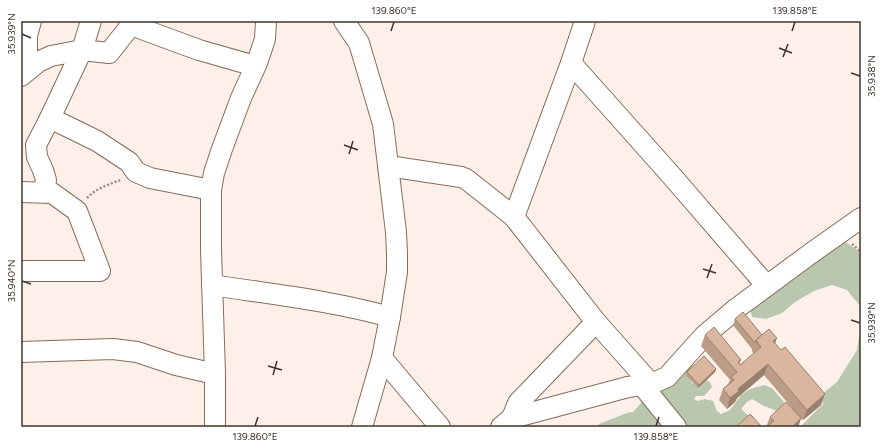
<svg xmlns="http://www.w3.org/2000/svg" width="882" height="448" font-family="Figtree,sans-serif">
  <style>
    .green { fill: #bac7af }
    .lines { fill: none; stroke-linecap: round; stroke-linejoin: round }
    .minor-casing { stroke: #876c59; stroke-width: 22 }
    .path { stroke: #998c84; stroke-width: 2.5; stroke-dasharray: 2 2; stroke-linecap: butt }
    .minor { stroke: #fff; stroke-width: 20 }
    .wall { fill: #bb9d87 }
    .shaded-wall { fill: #987f6e }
    .building { fill: #d9b69d; stroke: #987f6e }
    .ticks { fill: none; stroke: #40342c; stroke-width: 1.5 }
    .neatline { fill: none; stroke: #40342c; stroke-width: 1.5 }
    .ticks-label { font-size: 10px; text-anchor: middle; fill: #40342c }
  </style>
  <rect width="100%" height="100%" fill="#fdf0e8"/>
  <g class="green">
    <polygon points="840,238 861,253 861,427 800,427 823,404 821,395 837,382 857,350 860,331 860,306 847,290 832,285 814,291 795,302 782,313 766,319 752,317 749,305"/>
    <path d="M690,360C696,368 694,372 691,380L692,383L695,384L707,380L710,382L712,387L704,396H696L694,399L698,401L705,399L713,401L717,411L721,414L730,410L741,395L750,389L764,385L772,388L789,408L777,411L764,406L752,399L747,402L741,409C745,413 749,416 753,420L742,427H597L599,424L627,413L633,412L641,403L642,399Z"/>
  </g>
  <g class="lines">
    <defs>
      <g id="minor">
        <polyline points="344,21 359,43 383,124 396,232 397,254 397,272 390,317 382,358 362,427"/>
        <polyline points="571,63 670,174 766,285"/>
        <polyline points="21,75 27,57 27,36 31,21"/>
        <polyline points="21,76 38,62 51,56 82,50 109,53 131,25 199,50 255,66"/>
        <polyline points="50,118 82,50 91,21"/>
        <polyline points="388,166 461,177 466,179 514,217 596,322 651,384"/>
        <polyline points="21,192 52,193 77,211 100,271 21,271"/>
        <polyline points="44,192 46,180 43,170 37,157 36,145 50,118 97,141 129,162 136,172 150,178 211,190"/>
        <polyline points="514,217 571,63 585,21"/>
        <path d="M212,285C270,294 334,301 390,317"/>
        <polyline points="21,352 113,349 137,352 176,365 215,374"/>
        <polyline points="382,358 440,427"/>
        <polyline points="642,385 676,427"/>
        <polyline points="512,418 518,403 596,322"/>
        <polyline points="215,427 215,374 211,250 211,190 214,173 222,149 241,98 257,63 265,39 266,21"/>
        <polyline points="501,427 512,418 628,387 651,384 667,377 704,336 737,308 810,254 861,218"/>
      </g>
    </defs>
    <use href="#minor" class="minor-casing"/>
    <g class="path">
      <path d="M87,198C95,189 109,184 121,180"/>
      <polyline points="852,244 861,252"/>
    </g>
    <use href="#minor" class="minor"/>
  </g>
  <g class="wall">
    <polygon points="735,319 762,335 775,343 821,405 803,420 801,419 798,427 766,427 770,417 792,408 764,375 737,398 735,402 727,409 719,400 723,389 728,384 730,380 701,346 705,335 741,360 739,364 740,365 754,354 752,351 752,349 733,325"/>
    <polygon points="716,369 715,372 698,388 686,375 687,372"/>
  </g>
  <g class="shaded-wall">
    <polygon points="777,338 773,349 773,341"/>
    <polygon points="768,364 764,375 737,398 735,402 727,409 730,398 738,389"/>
    <polygon points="716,369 715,372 698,388 699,385"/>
    <polygon points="825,394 821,405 803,420 807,410"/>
    <polygon points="801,418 798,427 792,427"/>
  </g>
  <g class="building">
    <polygon points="743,312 762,335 756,340 755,343 735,319"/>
    <polygon points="714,327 741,360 738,362 740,365 761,347 756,340 769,329 777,338 773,341 781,350 785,347 825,394 807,410 768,364 738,389 739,391 730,398 723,389 734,380 731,377 737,372 705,335"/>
    <polygon points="704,356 716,369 699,385 687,372"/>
    <polygon points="786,402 801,418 792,427 767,427 774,421 770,417"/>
    <polygon points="750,414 762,427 736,427"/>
  </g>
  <path class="ticks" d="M391,31L394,22M792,31L795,22M22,34L31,38M779,48L792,53M783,57L788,44M851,73L860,76M344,145L358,150M349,154L353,141M703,269L716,273M707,278L712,264M22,281L31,284M851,320L860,323M268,366L282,370M273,375L277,361M255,426L258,417M656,426L659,417"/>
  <rect width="882" height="448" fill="none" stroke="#ffffff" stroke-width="44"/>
  <rect x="22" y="22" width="838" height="404" class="neatline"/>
  <g class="ticks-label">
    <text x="394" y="14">139.860°E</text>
    <text x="795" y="14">139.858°E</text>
    <text transform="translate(11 34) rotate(-90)" y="4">35.939°N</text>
    <text transform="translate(871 76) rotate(-90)" y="4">35.938°N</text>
    <text transform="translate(11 281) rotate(-90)" y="4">35.940°N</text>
    <text transform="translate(871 323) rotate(-90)" y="4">35.939°N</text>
    <text x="255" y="440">139.860°E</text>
    <text x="656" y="440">139.858°E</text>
  </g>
</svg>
